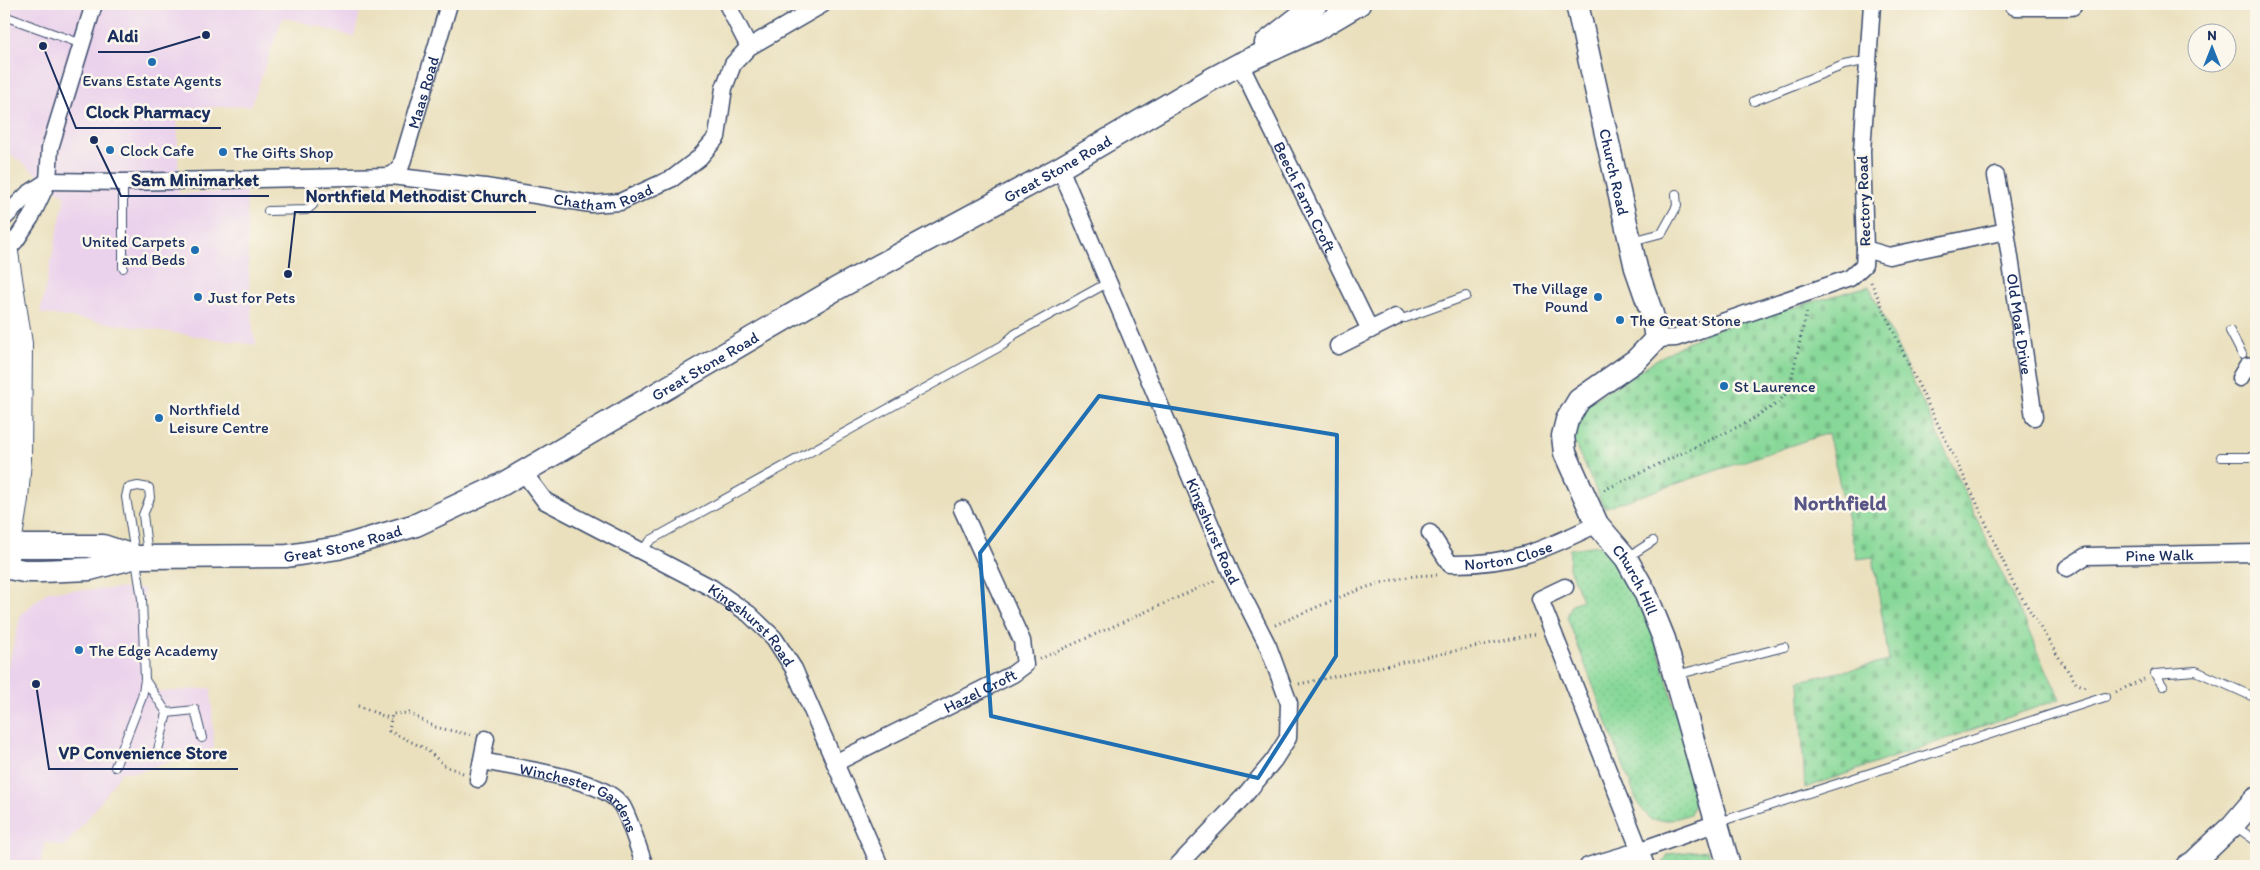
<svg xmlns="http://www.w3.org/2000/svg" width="2260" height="870" font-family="Itim,sans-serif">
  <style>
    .built { fill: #ead1ec }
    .grass { fill: url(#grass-dots); stroke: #51847b }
    .cemetery { fill: url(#cemetery-stones); stroke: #51847b }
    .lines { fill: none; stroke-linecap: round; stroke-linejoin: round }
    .lane-casing { stroke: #3a4a6c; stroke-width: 10 }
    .street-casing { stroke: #3a4a6c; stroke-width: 19 }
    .secondary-casing { stroke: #3a4a6c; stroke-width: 25 }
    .highway-casing { stroke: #3a4a6c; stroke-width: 30 }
    .path { stroke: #3a4a6c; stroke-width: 3; stroke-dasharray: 1 4; stroke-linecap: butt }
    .lane { stroke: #fff; stroke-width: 8 }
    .street { stroke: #fff; stroke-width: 16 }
    .secondary { stroke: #fff; stroke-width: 22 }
    .highway { stroke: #fff; stroke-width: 28 }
    .marked { fill: none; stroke: #1f6fb2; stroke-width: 4; stroke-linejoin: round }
    .poi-dot { fill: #1f6fb2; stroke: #fbf7ec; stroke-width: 2 }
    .labels { text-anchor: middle; stroke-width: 5; stroke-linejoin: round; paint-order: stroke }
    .poi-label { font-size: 16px; fill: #1b2f5e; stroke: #fbf7ec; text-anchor: start }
    .street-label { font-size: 16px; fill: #1b2f5e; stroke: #fbf7ec }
    .district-label { font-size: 21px; font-weight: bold; fill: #585687; stroke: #fbf7ec }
    .leader { fill: none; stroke: #1b2f5e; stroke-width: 2 }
    .callout-dot { fill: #1b2f5e; stroke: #fbf7ec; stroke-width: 2 }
    .callout-label { font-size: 18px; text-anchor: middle; font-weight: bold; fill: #1b2f5e; stroke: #fbf7ec; stroke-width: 5; stroke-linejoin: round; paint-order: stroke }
  </style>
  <defs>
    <pattern id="grass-dots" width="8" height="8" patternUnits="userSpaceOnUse" patternTransform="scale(1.25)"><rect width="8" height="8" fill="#87d898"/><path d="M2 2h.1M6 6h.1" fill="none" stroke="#74ba85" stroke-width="1.8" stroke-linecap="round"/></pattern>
    <pattern id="cemetery-stones" width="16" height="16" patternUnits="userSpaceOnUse" patternTransform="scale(1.25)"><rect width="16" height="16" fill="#87d898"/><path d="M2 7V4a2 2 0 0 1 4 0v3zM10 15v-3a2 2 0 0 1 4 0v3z" fill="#74ba85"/></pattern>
  </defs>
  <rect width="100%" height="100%" fill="#fbf7ec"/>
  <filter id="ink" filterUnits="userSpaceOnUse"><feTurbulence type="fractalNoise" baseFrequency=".02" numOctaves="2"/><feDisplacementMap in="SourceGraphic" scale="10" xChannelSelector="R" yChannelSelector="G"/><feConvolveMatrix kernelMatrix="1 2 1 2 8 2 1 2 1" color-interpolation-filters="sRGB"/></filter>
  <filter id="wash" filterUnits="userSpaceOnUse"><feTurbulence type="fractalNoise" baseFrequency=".0096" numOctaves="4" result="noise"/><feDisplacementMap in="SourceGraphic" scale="20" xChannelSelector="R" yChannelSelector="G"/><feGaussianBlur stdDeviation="1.12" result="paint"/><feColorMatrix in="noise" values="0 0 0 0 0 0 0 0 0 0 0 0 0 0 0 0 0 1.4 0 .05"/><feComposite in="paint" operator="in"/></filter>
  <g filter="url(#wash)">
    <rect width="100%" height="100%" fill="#eae0bd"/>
    <g class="built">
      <polygon points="4,4 362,4 354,37 283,17 251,106 177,108 179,194 246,191 249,275 253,334 257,345 40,313 65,196 4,149"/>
      <polygon points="144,588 146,674 160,692 211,688 214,748 138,772 121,772 102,800 65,847 45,842 40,866 4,866 4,682 21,614 48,591"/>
    </g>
    <g class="grass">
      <polygon points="1599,545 1621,563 1654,635 1699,791 1690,814 1671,820 1651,820 1638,804 1567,617 1572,604 1582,600 1569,568 1570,549"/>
      <polygon points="1707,850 1717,866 1661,866 1668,854"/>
    </g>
    <polygon class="cemetery" points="1869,286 2060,699 1805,788 1799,681 1889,661 1873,557 1857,559 1828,433 1604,508 1574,442 1576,422 1590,402 1656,360 1687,342 1717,329"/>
  </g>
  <g filter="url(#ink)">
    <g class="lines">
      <defs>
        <g id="lane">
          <polyline points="4,16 82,44"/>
          <polyline points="1754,101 1844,65 1859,62 1869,63"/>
          <polyline points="268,211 307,210 313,205 311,178"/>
          <polyline points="1632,241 1662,233 1677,206 1676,194"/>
          <polyline points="123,268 123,182"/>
          <polyline points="1396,317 1405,318 1466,296"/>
          <polyline points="2230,331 2242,354"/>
          <polyline points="2221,457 2256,457"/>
          <polyline points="641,551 651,540 1003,345 1015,334 1109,282"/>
          <polyline points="1628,557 1653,541"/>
          <polyline points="2155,674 2196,671 2256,698"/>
          <polyline points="2155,674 2163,686"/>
          <polyline points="1676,675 1784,647"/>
          <polyline points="145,680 167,713 158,750"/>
          <polyline points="167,713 195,710 202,738"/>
          <polyline points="115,767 142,697 145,680 142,599 126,497 128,488 138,486 149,488 150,498 143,515 148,555"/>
          <polyline points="1719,822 2105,697"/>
          <polyline points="2235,826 2256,841"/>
        </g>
        <g id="street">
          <polyline points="727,4 749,47"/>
          <path id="s1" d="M1240,64L1370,330L1338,346"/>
          <path id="s2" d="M1060,168L1231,573L1268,646L1289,703L1288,738L1274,760L1245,795L1177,866"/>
          <path id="s3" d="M391,176L401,166L449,4"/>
          <path id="s4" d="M48,181L123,182L391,176L485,187L591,204L620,202L673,178L699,158L717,137L724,88L733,64L749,47L823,4"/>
          <polyline points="4,218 28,194 48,181"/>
          <path id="s5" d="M2006,231L2034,417"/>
          <polyline points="1865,249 1889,256 2006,231 1996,176"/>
          <polyline points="4,253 16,240 31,217 48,181 50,148 94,4"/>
          <polyline points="1370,330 1396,317"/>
          <polyline points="1656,339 1676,338 1850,278 1864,265 1865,249 1862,151 1872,4"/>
          <polyline points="2240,378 2247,366 2256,365"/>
          <path id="s6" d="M525,471L530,481L545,501L712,588L749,614L774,638L794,669L880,866"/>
          <path id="s7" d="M1430,533L1450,564C1511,565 1544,550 1597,524"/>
          <path id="s8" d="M2067,568L2086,556L2256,553"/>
          <polyline points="1565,587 1540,599 1646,866"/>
          <path id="s9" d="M482,761C514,768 605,778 622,806C631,821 638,849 645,866"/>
          <path id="s10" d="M835,763L1013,674L1025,665L1022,641L962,509"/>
          <polyline points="478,779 486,739"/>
          <polyline points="1588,866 1641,850 1717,823"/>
        </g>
        <g id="secondary">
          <path id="s11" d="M1577,4L1636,268L1652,314L1656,339L1636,360L1579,400L1567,420L1563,436L1565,453L1597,524L1626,558L1645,592L1664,639L1729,866"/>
          <polyline points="2016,4 2071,4"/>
          <polyline points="1266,43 1316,4"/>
          <polyline points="4,546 103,546 136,557"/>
          <path id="s12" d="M4,567L24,571H41L90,569L136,557L287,556L338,548L416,525L501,485L836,289L1060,168L1212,79L1240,64L1315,30L1359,4"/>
          <polyline points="2187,866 2194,862 2233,825 2256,798"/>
        </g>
        <polyline id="highway" points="4,253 18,344 17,459 14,499 4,563"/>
      </defs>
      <use href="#lane" class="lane-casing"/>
      <use href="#street" class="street-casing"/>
      <use href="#secondary" class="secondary-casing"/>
      <use href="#highway" class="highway-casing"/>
      <g class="path">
        <polyline points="1871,282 1913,374 1975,499 2013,583 2056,653 2076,683 2088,688"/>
        <polyline points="1604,490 1748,422 1778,403 1789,390 1807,310"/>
        <path d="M1275,625C1327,604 1380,574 1437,575"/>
        <polyline points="1040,659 1217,580"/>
        <polyline points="1299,684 1535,634"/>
        <polyline points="2116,692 2144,679"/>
        <polyline points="358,706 391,719"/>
        <polyline points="463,773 445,766 426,749 389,731 392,714 409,713 435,727 471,735"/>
      </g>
      <use href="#lane" class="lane"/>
      <use href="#street" class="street"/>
      <use href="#secondary" class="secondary"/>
      <use href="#highway" class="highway"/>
    </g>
  </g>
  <path class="marked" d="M1099,396L1337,435L1336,656L1258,778L991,716L980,553Z"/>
  <g class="poi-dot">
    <circle cx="152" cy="62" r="5"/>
    <circle cx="110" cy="150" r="5"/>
    <circle cx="223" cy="152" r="5"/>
    <circle cx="195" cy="250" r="5"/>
    <circle cx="198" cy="297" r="5"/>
    <circle cx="1598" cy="297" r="5"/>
    <circle cx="1620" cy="320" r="5"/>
    <circle cx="1724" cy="386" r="5"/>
    <circle cx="159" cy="418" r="5"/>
    <circle cx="79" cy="650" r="5"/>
  </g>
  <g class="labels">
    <g class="poi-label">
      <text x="152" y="86" text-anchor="middle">Evans Estate Agents</text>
      <text x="120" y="156">Clock Cafe</text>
      <text x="233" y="158">The Gifts Shop</text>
      <text x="185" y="247" text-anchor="end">United Carpets<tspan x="185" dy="18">and Beds</tspan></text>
      <text x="1588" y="294" text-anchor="end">The Village<tspan x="1588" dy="18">Pound</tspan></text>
      <text x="208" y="303">Just for Pets</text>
      <text x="1630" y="326">The Great Stone</text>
      <text x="1734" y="392">St Laurence</text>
      <text x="169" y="415">Northfield<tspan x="169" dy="18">Leisure Centre</tspan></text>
      <text x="89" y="656">The Edge Academy</text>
    </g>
    <g class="street-label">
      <text dy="6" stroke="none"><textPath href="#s3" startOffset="91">Maas Road</textPath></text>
      <text dy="6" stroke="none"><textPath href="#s12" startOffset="1152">Great Stone Road</textPath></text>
      <text dy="6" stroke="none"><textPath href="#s11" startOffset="172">Church Road</textPath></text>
      <text dy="6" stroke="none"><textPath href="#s4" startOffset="558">Chatham Road</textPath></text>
      <text dy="6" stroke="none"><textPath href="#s1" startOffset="148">Beech Farm Croft</textPath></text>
      <text transform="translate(1863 201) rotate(-92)" y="6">Rectory Road</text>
      <text dy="6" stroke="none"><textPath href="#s5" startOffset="94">Old Moat Drive</textPath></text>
      <text dy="6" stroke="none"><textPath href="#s12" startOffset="748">Great Stone Road</textPath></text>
      <text dy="6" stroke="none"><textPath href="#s2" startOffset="394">Kingshurst Road</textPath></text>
      <text dy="6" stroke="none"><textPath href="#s12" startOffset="342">Great Stone Road</textPath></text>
      <text dy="6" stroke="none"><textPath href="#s7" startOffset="96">Norton Close</textPath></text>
      <text dy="6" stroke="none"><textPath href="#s8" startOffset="96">Pine Walk</textPath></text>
      <text dy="6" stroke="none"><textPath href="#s11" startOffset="646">Church Hill</textPath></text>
      <text dy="6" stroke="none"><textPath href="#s6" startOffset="279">Kingshurst Road</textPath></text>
      <text dy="6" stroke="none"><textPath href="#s10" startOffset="162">Hazel Croft</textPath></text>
      <text dy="6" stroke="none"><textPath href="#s9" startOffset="108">Winchester Gardens</textPath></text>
    </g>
    <g class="district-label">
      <text x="1840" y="510">Northfield</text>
    </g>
  </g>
  <path class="leader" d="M206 35L149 52H98M43 46L76 128H221M94 140L121 196H269M288 274L295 212H536M36 684L49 769H238"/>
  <g class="callout-dot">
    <circle cx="206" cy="35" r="5"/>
    <circle cx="43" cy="46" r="5"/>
    <circle cx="94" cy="140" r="5"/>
    <circle cx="288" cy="274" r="5"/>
    <circle cx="36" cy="684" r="5"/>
  </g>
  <g class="callout-label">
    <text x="123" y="42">Aldi</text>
    <text x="148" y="118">Clock Pharmacy</text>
    <text x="195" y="186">Sam Minimarket</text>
    <text x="416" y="202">Northfield Methodist Church</text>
    <text x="143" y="759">VP Convenience Store</text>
  </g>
  <rect width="2260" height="870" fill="none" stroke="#fbf7ec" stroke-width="20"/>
  <g transform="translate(2212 48)"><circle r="24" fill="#fbf7ec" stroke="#a1a7b3"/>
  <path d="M0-4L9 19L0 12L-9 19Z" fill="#1f6fb2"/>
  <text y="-8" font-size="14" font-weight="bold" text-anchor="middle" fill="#1b2f5e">N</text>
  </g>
</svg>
